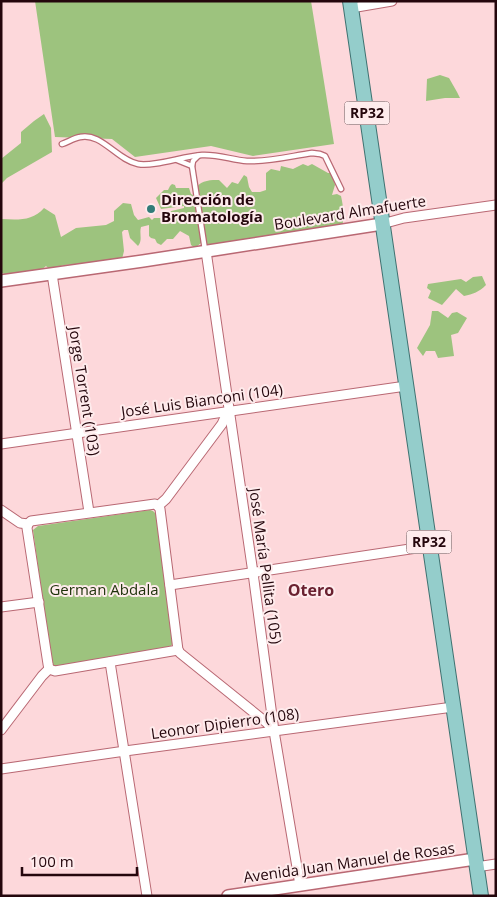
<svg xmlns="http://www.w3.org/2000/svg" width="497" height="897" font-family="'Open Sans',sans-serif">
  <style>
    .green { fill: #9dc37e }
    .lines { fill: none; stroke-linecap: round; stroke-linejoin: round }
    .lane-casing { stroke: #b96873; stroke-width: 7 }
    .street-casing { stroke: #b96873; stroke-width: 11 }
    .secondary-casing { stroke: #b96873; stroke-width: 14 }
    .primary-casing { stroke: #3f7271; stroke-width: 16 }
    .lane { stroke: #fff; stroke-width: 4.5 }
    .street { stroke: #fff; stroke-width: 9 }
    .secondary { stroke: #fff; stroke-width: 11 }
    .primary { stroke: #94cdcb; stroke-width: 14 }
    .poi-dot { fill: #327b78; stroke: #feebec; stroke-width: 2 }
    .labels { text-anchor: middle; stroke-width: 4; stroke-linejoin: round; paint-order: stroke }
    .shield { fill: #feebec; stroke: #654b4f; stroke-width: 1 }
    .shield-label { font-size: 14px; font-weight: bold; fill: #24060c }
    .poi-label { font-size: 15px; font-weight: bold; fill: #24060c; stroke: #feebec; text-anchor: start }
    .street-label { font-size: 15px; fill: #24060c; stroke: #feebec }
    .park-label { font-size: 15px; fill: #1d3109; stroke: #feebec }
    .neighbourhood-label { font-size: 16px; font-weight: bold; fill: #6a2130; stroke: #feebec }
  </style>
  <rect width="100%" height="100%" fill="#fdd8db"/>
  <g class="green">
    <polygon points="35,1 311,1 334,144 253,156 211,146 135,157 112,139 55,137"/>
    <polygon points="440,75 449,78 457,92 460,98 445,98 426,101 427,79"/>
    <polygon points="44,114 51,128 52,152 7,178 1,184 1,159 21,143 21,132 34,121"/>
    <path d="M303,164L308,166L312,164L328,173H333L335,185L332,195L337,194L341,196C343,205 345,217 342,226L209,245L205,243L201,238V243L195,248L191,245L189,236L180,231L173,239H167L161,245L157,243L155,239L151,238L149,236V225L141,227C139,234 143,240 138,246L130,238L128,230H124L122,232L124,251L122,259L92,263L64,265L52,269L48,268L46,266L41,270L7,275L2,273L1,274V219C18,220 33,221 44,208L55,215L61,237L76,228L106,225L114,221V211L123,203L131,204L134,215L138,220L149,217L152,220L154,218H160L165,216L167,212L184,208V206L161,209L156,198L164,190H168L170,186L172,184L175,185L176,188H189L191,194L193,195C195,193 195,189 197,187C201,180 212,180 219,180L227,188L232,182L238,184L244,175L247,177L249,187L252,192H260L266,190V173L271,169L280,171L281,166L293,169Z"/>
    <path d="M482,276L486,285C479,292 473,294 464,296L456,289L442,305L428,298L431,291L427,288L428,284L461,279L466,282L473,277Z"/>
    <polygon points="432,311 438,311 448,318 452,313 457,312 467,318 458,333 451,335 454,356 438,358 435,351 426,351 423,356 417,348 430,325"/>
    <polygon points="150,510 153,511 156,514 174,642 170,647 55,667 52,664 51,660 33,530 38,526"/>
  </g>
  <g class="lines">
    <defs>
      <g id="lane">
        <path d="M62,144C68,142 74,138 80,137C101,132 117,160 138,164C155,167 183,156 202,155C218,154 232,160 247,161C269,162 291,156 312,153L320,154L325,156L341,189"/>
        <polyline points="198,156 193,161 192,166 205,250"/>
        <polyline points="177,160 192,166"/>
      </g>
      <g id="street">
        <polyline points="351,8 392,1"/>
        <polyline points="382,224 404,218 496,205"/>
        <polyline points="206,251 253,573 274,731 300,885"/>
        <polyline points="52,274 89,512"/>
        <polyline points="1,444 406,386"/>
        <polyline points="158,506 160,509 178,650"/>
        <polyline points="158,506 166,499 222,424 228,411"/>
        <polyline points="1,510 20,523 28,524"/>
        <polyline points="28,524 27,528 48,664 49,669"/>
        <polyline points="28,524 31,521 155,504 158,506"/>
        <polyline points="170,585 430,546"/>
        <polyline points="1,607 39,602"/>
        <polyline points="178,650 180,653 267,723 274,731"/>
        <polyline points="110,662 147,896"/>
        <polyline points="49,669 55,671 178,650"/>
        <polyline points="1,730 42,676 49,669"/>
        <polyline points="1,769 125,751 453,707"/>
        <polyline points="476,867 496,864"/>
      </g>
      <g id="secondary">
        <polyline points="1,281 143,261 382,224"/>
        <polyline points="228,896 475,859"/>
      </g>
      <polyline id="primary" points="350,1 481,896"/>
    </defs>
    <use href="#lane" class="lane-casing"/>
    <use href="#street" class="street-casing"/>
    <use href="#secondary" class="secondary-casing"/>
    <use href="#primary" class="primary-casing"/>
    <use href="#lane" class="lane"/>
    <use href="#street" class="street"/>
    <use href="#secondary" class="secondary"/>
    <use href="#primary" class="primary"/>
  </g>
  <circle class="poi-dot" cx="151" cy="209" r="5"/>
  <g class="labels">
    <g class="shield">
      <rect x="344.5" y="101.5" width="45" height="23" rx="4"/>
      <rect x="406.5" y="530.5" width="45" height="23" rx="4"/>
    </g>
    <g class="shield-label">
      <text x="367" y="118">RP32</text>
      <text x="429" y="547">RP32</text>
    </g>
    <g class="poi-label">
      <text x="161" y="205">Dirección de<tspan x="161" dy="17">Bromatología</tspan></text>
    </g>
    <g class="street-label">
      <text transform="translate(350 213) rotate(-9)" y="5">Boulevard Almafuerte</text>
      <text transform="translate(84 391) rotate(81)" y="5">Jorge Torrent (103)</text>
      <text transform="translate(202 401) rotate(-8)" y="5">José Luis Bianconi (104)</text>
      <text transform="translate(265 566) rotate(82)" y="5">José María Pellita (105)</text>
      <text transform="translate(225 724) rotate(-8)" y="5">Leonor Dipierro (108)</text>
      <text transform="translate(349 863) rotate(-8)" y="5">Avenida Juan Manuel de Rosas</text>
    </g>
    <g class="park-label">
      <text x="104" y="595">German Abdala</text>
    </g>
    <g class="neighbourhood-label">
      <text x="311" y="596">Otero</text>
    </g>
  </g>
  <rect width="497" height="897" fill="none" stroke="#24060c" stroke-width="5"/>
  <path d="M22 867v8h115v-8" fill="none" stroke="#24060c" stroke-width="2.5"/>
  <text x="30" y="867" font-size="15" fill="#24060c" stroke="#feebec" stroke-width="4" paint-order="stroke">100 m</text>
</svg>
